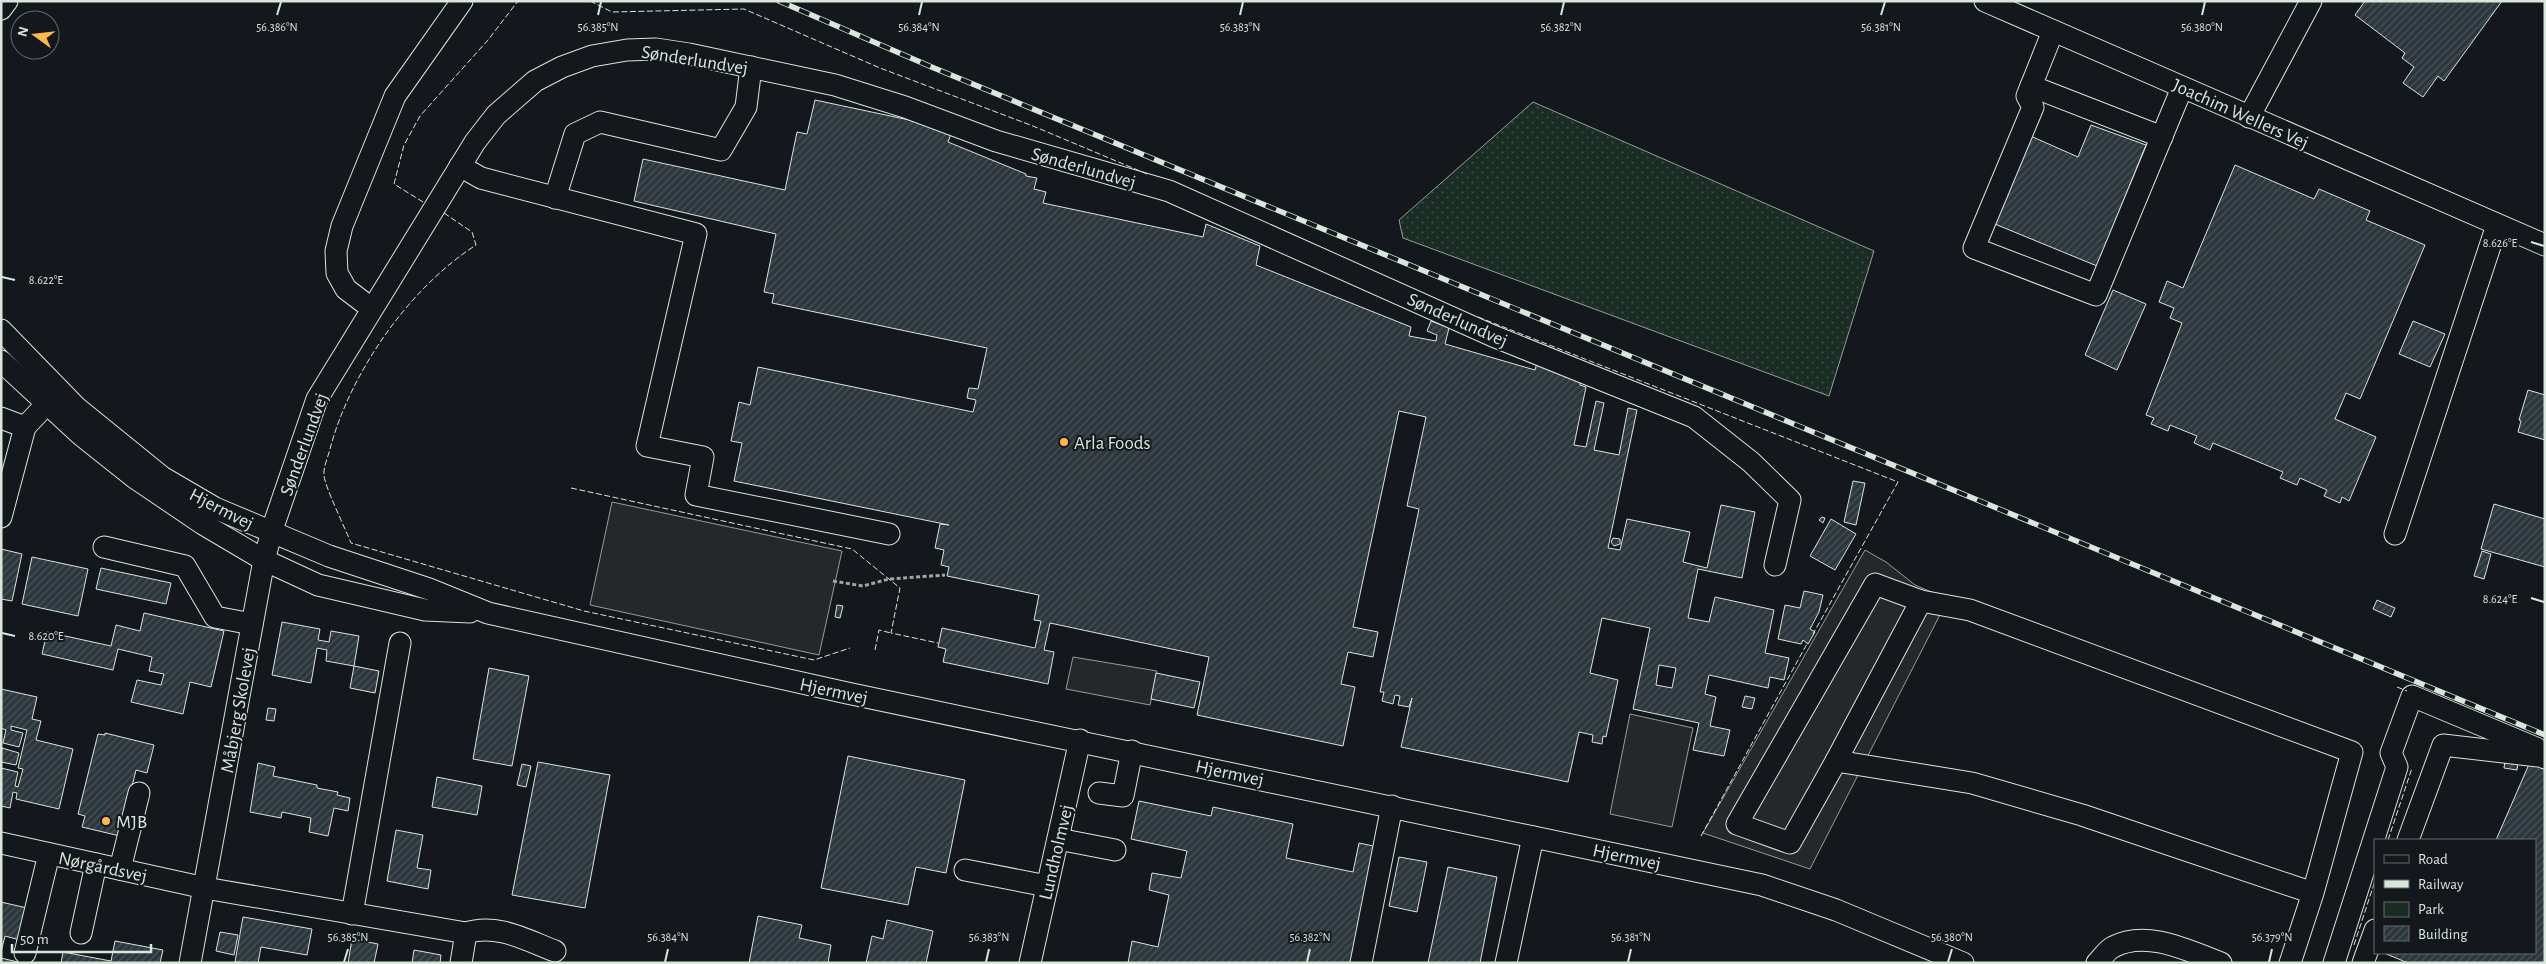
<svg xmlns="http://www.w3.org/2000/svg" width="2546" height="964" font-family="'Alegreya Sans',sans-serif">
  <style>
    .green { fill: url(#green-dots); stroke: #939e99 }
    .parking { fill: #24282b; stroke: #939e99 }
    .building { fill: url(#building-hatch); stroke: #d8e6dc; fill-rule: evenodd }
    .lines { fill: none; stroke-linecap: round; stroke-linejoin: round }
    .minor-casing { stroke: #d8e6dc; stroke-width: 23 }
    .path { stroke: #9da8a2; stroke-width: 3; stroke-dasharray: 4 2.5; stroke-linecap: butt }
    .minor { stroke: #14181c; stroke-width: 21 }
    .rail-casing { stroke: #d8e6dc; stroke-width: 5.5 }
    .rail { stroke: #14181c; stroke-width: 4; stroke-dasharray: 11; stroke-linecap: butt }
    .fence { stroke: #d8e6dc; stroke-width: 1; stroke-dasharray: 6 2.5; stroke-linecap: butt }
    .ticks { fill: none; stroke: #d8e6dc; stroke-width: 2 }
    .poi-dot { fill: #ffb74d; stroke: #14181c; stroke-width: 2 }
    .labels { text-anchor: middle; stroke-width: 4; stroke-linejoin: round; paint-order: stroke }
    .street-label { font-size: 19px; fill: #d8e6dc; stroke: #14181c }
    .poi-label { font-size: 19px; fill: #d8e6dc; stroke: #14181c; text-anchor: start }
    .ticks-label { font-size: 12px; text-anchor: middle; fill: #d8e6dc; stroke: #14181c; stroke-width: 4; stroke-linejoin: round; paint-order: stroke }
  </style>
  <defs>
    <pattern id="green-dots" width="8" height="8" patternUnits="userSpaceOnUse" patternTransform="scale(1.25)"><rect width="8" height="8" fill="#1a2d24"/><path d="M2 2h.1M6 6h.1" fill="none" stroke="#3b4b43" stroke-width="1.8" stroke-linecap="round"/></pattern>
    <pattern id="building-hatch" width="6" height="6" patternUnits="userSpaceOnUse" patternTransform="scale(1.25)"><rect width="6" height="6" fill="#2c363c"/><path d="M-1 1l2-2M0 6l6-6M5 7l2-2" fill="none" stroke="#4a5358"/></pattern>
  </defs>
  <rect width="100%" height="100%" fill="#14181c"/>
  <polygon class="green" points="1533,102 1874,251 1829,396 1403,238 1399,220"/>
  <g class="parking">
    <polygon points="612,502 842,551 819,655 590,605"/>
    <polygon points="1865,550 1886,562 1915,585 1948,599 1810,869 1703,833"/>
    <polygon points="1073,657 1157,671 1150,705 1066,689"/>
    <polygon points="1630,714 1693,728 1672,827 1610,814"/>
  </g>
  <g class="building">
    <polygon points="2365,1 2502,1 2444,81 2438,76 2423,97 2403,83 2414,67 2402,58 2405,53 2355,15"/>
    <path d="M815,100L914,121L951,134L948,142L1026,174V176L1037,178L1034,189L1046,192L1043,203L1203,237L1206,224L1260,246L1256,265L1411,327L1409,336L1436,341L1437,335L1427,331L1431,321L1449,328L1445,344L1535,370L1537,363L1581,379L1580,385L1586,387L1574,445L1586,447L1596,401L1604,403L1594,450L1619,455L1628,408L1637,410L1608,548L1620,550L1627,519L1690,532L1683,562L1707,568L1721,505L1755,512L1742,578L1698,569L1688,618L1709,622L1715,597L1774,610L1765,653L1789,658L1784,680L1770,677L1768,688L1709,675L1705,694L1716,697L1710,726L1730,730L1724,756L1693,750L1699,723L1633,709L1650,628L1602,618L1590,673L1618,680L1606,737L1603,736L1602,744L1592,742L1593,735L1579,732L1568,782L1401,747L1412,698L1409,707L1398,705L1400,696L1395,695L1393,704L1382,701L1384,692H1380L1419,509L1407,506L1426,417L1399,411L1353,627L1378,632L1373,657L1348,652L1341,684L1355,687L1343,746L1197,715L1209,657L1050,623L1044,650L1054,652L1048,684L943,662L946,649L938,647L942,628L1035,648L1041,621L1034,620L1039,595L947,576L949,567L941,565L944,550L935,548L940,524L949,525L734,481L742,443L731,441L739,402L750,405L758,367L973,412L976,400L967,398L969,388L978,389L987,348L772,303L774,294L764,292L776,234L634,201L643,159L785,190L797,132L807,134ZM1659,665L1676,668L1672,688L1656,685Z"/>
    <polygon points="2091,125 2146,145 2097,266 1990,222 2026,134 2078,157"/>
    <polygon points="2235,165 2314,199 2319,189 2370,211 2366,220 2425,245 2360,399 2346,393 2335,419 2376,437 2349,501 2342,497 2340,503 2324,496 2327,490 2300,478 2297,485 2280,478 2283,472 2213,443 2210,450 2194,443 2197,436 2170,425 2168,431 2151,424 2154,418 2146,415 2182,323 2170,318 2174,308 2159,302 2167,281 2183,288"/>
    <polygon points="2113,290 2146,304 2117,370 2085,355"/>
    <polygon points="2413,321 2445,334 2430,367 2399,354"/>
    <polygon points="2528,390 2545,395 2545,440 2518,432 2521,421 2519,420"/>
    <polygon points="1853,481 1865,483 1856,525 1844,522"/>
    <polygon points="2494,504 2545,519 2545,567 2481,549"/>
    <polygon points="1822,517 1825,518 1823,523 1819,520"/>
    <polygon points="1831,519 1856,534 1835,570 1810,556"/>
    <polygon points="1613,538 1620,539 1620,544 1614,546 1611,542"/>
    <polygon points="1,549 22,554 12,601 1,599"/>
    <polygon points="2482,551 2491,554 2484,579 2474,576"/>
    <polygon points="32,557 88,569 78,616 22,604"/>
    <polygon points="101,568 171,583 166,604 96,589"/>
    <polygon points="1804,591 1823,595 1819,612 1810,629 1815,632 1808,644 1803,640 1801,644 1778,639 1785,605 1800,608"/>
    <polygon points="2377,600 2395,608 2391,617 2373,609"/>
    <polygon points="837,605 843,606 840,618 835,617"/>
    <polygon points="144,613 224,631 211,687 190,682 183,714 131,702 137,680 161,685 164,674 149,671 152,657 118,649 113,670 42,654 47,632 111,646 116,625 140,631"/>
    <polygon points="282,622 320,629 318,640 329,642 331,631 359,636 354,666 326,661 327,650 317,648 311,683 272,675"/>
    <polygon points="354,666 379,671 375,693 350,688"/>
    <polygon points="489,668 529,676 512,766 473,759"/>
    <polygon points="1156,673 1200,682 1194,708 1151,699"/>
    <polygon points="1,689 37,697 32,719 41,721 36,740 73,749 59,809 16,799 17,793 13,792 10,808 1,806 1,768 18,772 15,786 18,787 23,769 18,768 27,730 11,726 11,730 23,733 19,747 3,743 6,730 1,728"/>
    <polygon points="1745,696 1755,698 1752,709 1742,707"/>
    <polygon points="268,708 276,709 274,721 266,720"/>
    <polygon points="105,733 154,745 147,773 136,770 120,836 82,827 85,816 78,814 98,734 105,735"/>
    <polygon points="2,748 19,753 16,765 1,762"/>
    <polygon points="848,756 965,780 946,873 916,867 908,905 821,888"/>
    <polygon points="2505,761 2518,762 2517,770 2504,768"/>
    <polygon points="538,762 610,775 585,908 512,895"/>
    <polygon points="2530,762 2545,768 2545,963 2408,963 2384,953 2535,953 2535,840 2496,840"/>
    <polygon points="258,763 275,767 273,776 317,785 317,788 338,792 337,795 350,798 348,811 334,808 328,836 309,832 311,818 282,812 281,818 250,812"/>
    <polygon points="522,764 531,766 526,787 517,785"/>
    <polygon points="437,777 482,786 477,815 432,807"/>
    <polygon points="1139,801 1211,816 1213,807 1293,824 1286,858 1353,872 1359,843 1378,847 1353,963 1128,963 1132,941 1158,947 1169,895 1149,890 1152,873 1181,878 1187,851 1131,839"/>
    <polygon points="396,830 423,835 417,868 431,870 428,889 387,881"/>
    <polygon points="1399,857 1427,862 1417,912 1389,906"/>
    <polygon points="1448,867 1497,877 1480,963 1428,963"/>
    <polygon points="1,902 27,908 20,940 5,936 1,952"/>
    <polygon points="758,916 802,925 799,938 831,945 828,963 749,963"/>
    <polygon points="243,917 312,929 307,955 261,947 258,963 235,962"/>
    <polygon points="887,920 933,931 926,963 866,963 872,936 883,939"/>
    <polygon points="220,932 238,935 234,955 216,951"/>
    <polygon points="352,939 378,944 374,963 348,963"/>
    <polygon points="115,941 163,950 160,963 61,963 63,952 111,961"/>
    <polygon points="414,950 441,955 440,963 412,963"/>
    <polygon points="1,958 22,963 1,963"/>
  </g>
  <g class="lines">
    <defs>
      <g id="minor">
        <polyline points="1985,1 2545,245"/>
        <polyline points="1,9 7,1"/>
        <polyline points="2053,31 2027,96 2033,107 1974,248 2096,295 2182,88"/>
        <polyline points="2031,86 2162,137"/>
        <polyline points="2249,117 2311,1"/>
        <polyline points="460,166 481,178 696,234 647,446 703,457 696,495 889,534"/>
        <polyline points="555,198 575,134 600,122 721,150 746,107 751,67"/>
        <polyline points="371,308 346,289 337,273 336,251 342,226 395,96 462,1"/>
        <polyline points="1,330 77,408 162,477 215,508 329,556 429,589 488,613 847,693 1762,885 1836,910 1963,963"/>
        <polyline points="1,361 81,435 135,478 203,524 264,560 318,585 425,610 470,612"/>
        <polyline points="1,418 25,427 56,394"/>
        <polyline points="1,517 25,427"/>
        <polyline points="2395,534 2497,225"/>
        <polyline points="104,547 185,566 215,617 252,624"/>
        <polyline points="1836,761 1921,601"/>
        <polyline points="1099,793 1123,796 1132,751"/>
        <polyline points="1058,839 1115,850"/>
        <polyline points="2408,840 2443,745 2538,756"/>
        <polyline points="1,843 205,888 466,933 461,963"/>
        <polyline points="120,869 139,793"/>
        <polyline points="965,870 1047,886"/>
        <polyline points="352,914 400,643"/>
        <polyline points="81,933 96,864"/>
        <path d="M466,933C497,923 526,940 555,951"/>
        <polyline points="25,953 49,854"/>
        <polyline points="190,963 264,560 274,524 317,399 475,142 496,115 535,81 562,67 592,56 627,50 656,49 689,54 835,85 905,107 996,141 1169,191 1493,336 1694,417 1751,462 1790,500 1775,565"/>
        <polyline points="1030,963 1080,740"/>
        <polyline points="1361,963 1392,806"/>
        <polyline points="1506,963 1533,837"/>
        <path d="M2097,963C2102,958 2107,950 2113,947C2147,929 2189,951 2221,963"/>
        <polyline points="2290,963 2313,893 2352,752 1970,610 1921,601 1875,584 1737,824 1790,843 1836,761 1972,783 2082,815 2313,893"/>
        <polyline points="2334,963 2397,767 2391,753 2412,696 2536,748 2545,758"/>
        <polyline points="2363,963 2375,930"/>
      </g>
    </defs>
    <use href="#minor" class="minor-casing"/>
    <polyline class="path" points="833,581 863,586 889,579 945,575"/>
    <use href="#minor" class="minor"/>
    <defs>
      <polyline id="rail" points="779,1 934,68 2545,735"/>
    </defs>
    <use href="#rail" class="rail-casing"/>
    <use href="#rail" class="rail"/>
    <g class="fence">
      <polyline points="590,1 612,12 744,9 880,68 1033,126 1147,174"/>
      <polyline points="423,202 394,184 404,145 420,116 488,40 518,1"/>
      <path d="M444,213L472,232L476,245C409,288 350,373 330,449C328,457 323,468 324,475C324,485 346,530 351,543L584,611L814,660L850,648"/>
      <polyline points="1478,317 1898,482 1813,634"/>
      <polyline points="571,488 852,549 900,588 891,633 938,643"/>
      <polyline points="875,650 879,630 891,633"/>
      <polyline points="2397,687 2407,691"/>
      <polyline points="1701,836 1808,642"/>
      <polyline points="2388,840 2412,768"/>
      <polyline points="2354,945 2375,881"/>
    </g>
  </g>
  <path class="ticks" d="M277,15L281,2M598,15L601,2M919,15L922,2M1240,15L1243,2M1561,15L1564,2M1881,15L1885,2M2202,15L2205,2M2531,242L2544,246M2,277L15,280M2531,598L2544,602M2,633L15,636M344,962L348,949M665,962L668,949M986,962L989,949M1307,962L1310,949M1628,962L1631,949M1948,962L1952,949M2269,962L2272,949"/>
  <g class="poi-dot">
    <circle cx="1064" cy="442" r="5"/>
    <circle cx="106" cy="821" r="5"/>
  </g>
  <g class="labels">
    <g class="street-label">
      <text transform="translate(695 59) rotate(9)" y="7">Sønderlundvej</text>
      <text transform="translate(2241 113) rotate(24)" y="7">Joachim Wellers Vej</text>
      <text transform="translate(1084 167) rotate(16)" y="7">Sønderlundvej</text>
      <text transform="translate(1458 319) rotate(24)" y="7">Sønderlundvej</text>
      <text transform="translate(303 444) rotate(-70)" y="7">Sønderlundvej</text>
      <text transform="translate(222 508) rotate(27)" y="7">Hjermvej</text>
      <text transform="translate(834 690) rotate(12)" y="7">Hjermvej</text>
      <text transform="translate(237 710) rotate(-80)" y="7">Måbjerg Skolevej</text>
      <text transform="translate(1230 772) rotate(12)" y="7">Hjermvej</text>
      <text transform="translate(1055 852) rotate(-77)" y="7">Lundholmvej</text>
      <text transform="translate(1627 856) rotate(12)" y="7">Hjermvej</text>
      <text transform="translate(103 866) rotate(12)" y="7">Nørgårdsvej</text>
    </g>
    <g class="poi-label">
      <text x="1074" y="449">Arla Foods</text>
      <text x="116" y="828">MJB</text>
    </g>
  </g>
  <g class="ticks-label">
    <text x="277" y="31">56.386°N</text>
    <text x="598" y="31">56.385°N</text>
    <text x="1881" y="31">56.381°N</text>
    <text x="919" y="31">56.384°N</text>
    <text x="1240" y="31">56.383°N</text>
    <text x="1561" y="31">56.382°N</text>
    <text x="2202" y="31">56.380°N</text>
    <text x="2500" y="247">8.626°E</text>
    <text x="46" y="284">8.622°E</text>
    <text x="2500" y="603">8.624°E</text>
    <text x="46" y="640">8.620°E</text>
    <text x="348" y="941">56.385°N</text>
    <text x="668" y="941">56.384°N</text>
    <text x="989" y="941">56.383°N</text>
    <text x="1310" y="941">56.382°N</text>
    <text x="1631" y="941">56.381°N</text>
    <text x="1952" y="941">56.380°N</text>
    <text x="2272" y="941">56.379°N</text>
  </g>
  <rect width="2546" height="964" fill="none" stroke="#d8e6dc" stroke-width="5"/>
  <rect x="2374" y="839" width="162" height="115" fill="#14181c" stroke="#626a69"/>
  <rect x="2384" y="855" width="25" height="8" fill="#14181c" stroke="#626a69"/>
  <text x="2418" y="864" font-size="15" fill="#d8e6dc">Road</text>
  <rect x="2384" y="880" width="25" height="8" fill="#d8e6dc" stroke="#626a69"/>
  <text x="2418" y="889" font-size="15" fill="#d8e6dc">Railway</text>
  <rect x="2384" y="902" width="25" height="15" fill="#1a2d24" stroke="#626a69"/>
  <text x="2418" y="914" font-size="15" fill="#d8e6dc">Park</text>
  <rect x="2384" y="926" width="25" height="15" fill="url(#building-hatch)" stroke="#626a69"/>
  <text x="2418" y="939" font-size="15" fill="#d8e6dc">Building</text>
  <g transform="translate(35 35) rotate(285)"><circle r="24" fill="#14181c" stroke="#626a69"/>
  <path d="M0-4L9 19L0 12L-9 19Z" fill="#ffb74d"/>
  <text y="-8" font-size="14" font-weight="bold" text-anchor="middle" fill="#d8e6dc">N</text>
  </g>
  <path d="M12 944v8h139v-8" fill="none" stroke="#d8e6dc" stroke-width="2.5"/>
  <text x="20" y="944" font-size="15" fill="#d8e6dc" stroke="#14181c" stroke-width="4" paint-order="stroke">50 m</text>
</svg>
